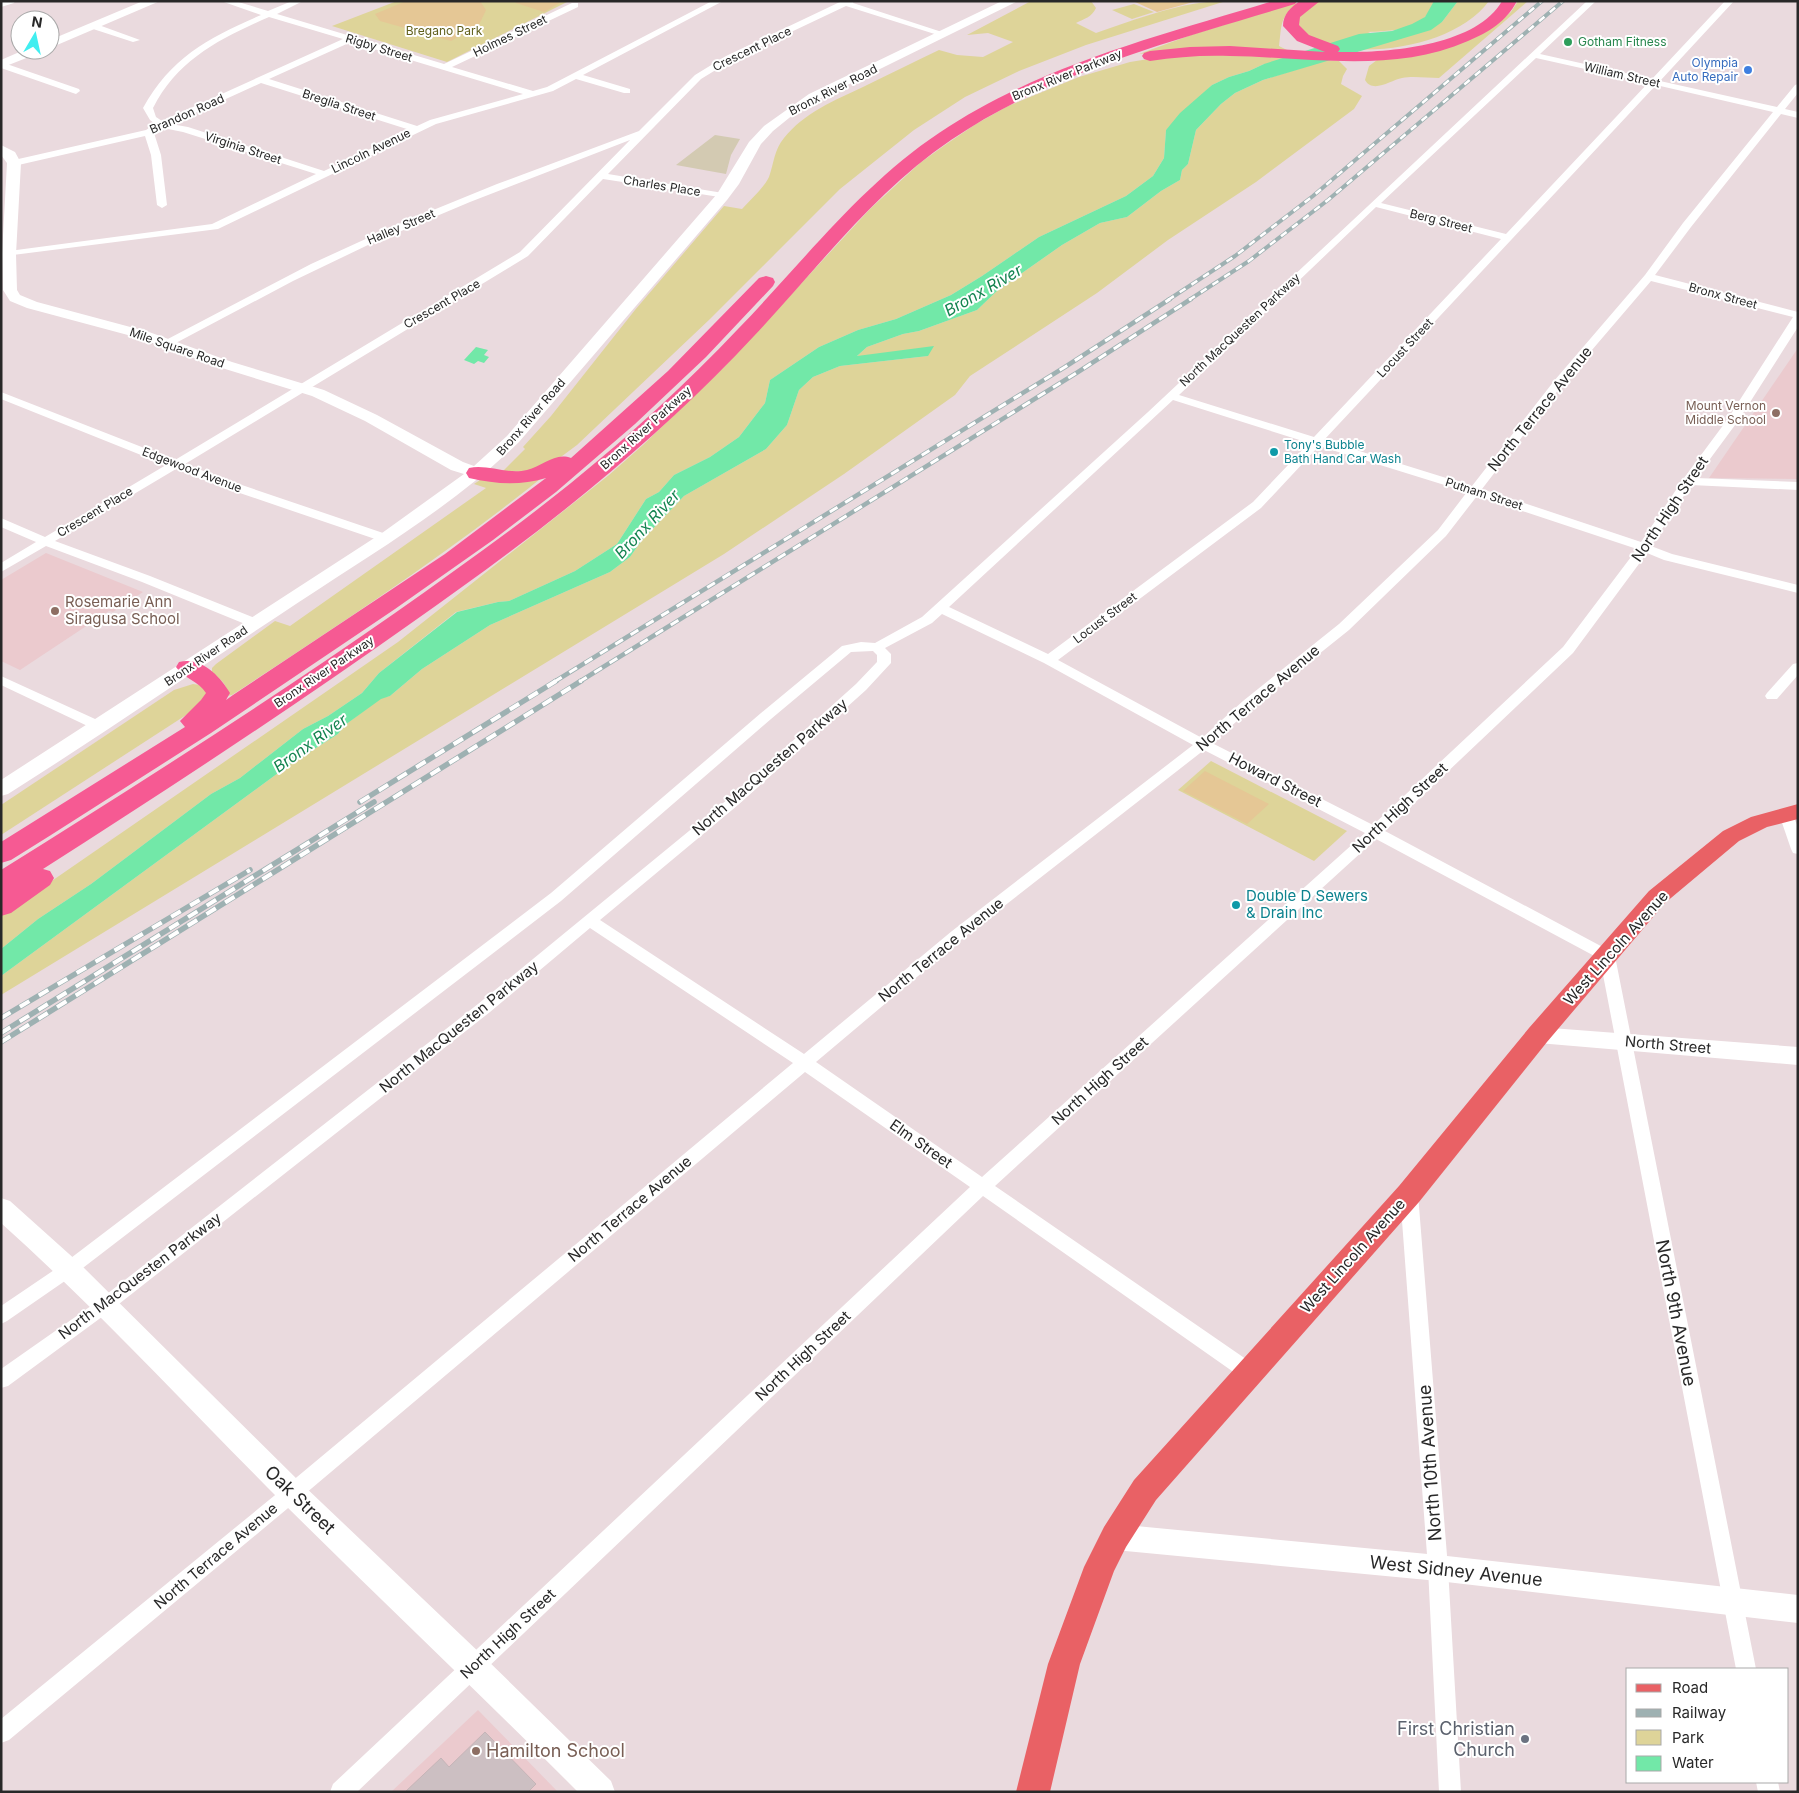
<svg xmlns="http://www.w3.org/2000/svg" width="1799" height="1793" font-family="Inter,sans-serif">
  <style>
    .education { fill: #ebcace }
    .green { fill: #ded499 }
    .cemetery { fill: #d3cab2 }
    .pitch { fill: #e5c795 }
    .water { fill: #72e8a8 }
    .building { fill: #ccbfc2; stroke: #c5b4b7 }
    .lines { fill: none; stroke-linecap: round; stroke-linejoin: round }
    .street { fill: #fff; fill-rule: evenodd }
    .secondary { fill: #fff; fill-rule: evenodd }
    .primary { fill: #e96165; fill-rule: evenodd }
    .highway { fill: #f65a93; fill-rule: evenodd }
    .rail-far2-casing { stroke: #9eb1b2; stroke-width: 4 }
    .rail-far1-casing { stroke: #9eb1b2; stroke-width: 4.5 }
    .rail-casing { stroke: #9eb1b2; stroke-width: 5.5 }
    .rail-far2 { stroke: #fff; stroke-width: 2.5; stroke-dasharray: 7; stroke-linecap: butt }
    .rail-far1 { stroke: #fff; stroke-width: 3; stroke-dasharray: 9; stroke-linecap: butt }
    .rail { stroke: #fff; stroke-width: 4; stroke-dasharray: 11; stroke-linecap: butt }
    .leisure-dot { fill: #2e9e5b; stroke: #fff; stroke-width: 2 }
    .shop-dot { fill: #3f7fe0; stroke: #fff; stroke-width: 2 }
    .education-dot { fill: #8d6e63; stroke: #fff; stroke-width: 2 }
    .culture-dot { fill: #0f9aa8; stroke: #fff; stroke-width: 2 }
    .worship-dot { fill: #6b7280; stroke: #fff; stroke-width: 2 }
    .labels { text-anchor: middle; stroke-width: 4; stroke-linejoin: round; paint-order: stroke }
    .far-park-label { font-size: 12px; fill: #61601d; stroke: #fff }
    .far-street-label { font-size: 12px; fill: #282828; stroke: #fff }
    .far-leisure-label { font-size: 12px; fill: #27864d; stroke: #fff; text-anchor: start }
    .far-shop-label { font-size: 12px; fill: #366cbe; stroke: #fff; text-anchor: end }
    .far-education-label { font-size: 12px; fill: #785e54; stroke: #fff; text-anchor: end }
    .far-culture-label { font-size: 12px; fill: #0d838f; stroke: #fff; text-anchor: start }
    .street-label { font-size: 15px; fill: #282828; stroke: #fff }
    .education-label { font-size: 15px; fill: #785e54; stroke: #fff; text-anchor: start }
    .culture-label { font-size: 15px; fill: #0d838f; stroke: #fff; text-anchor: start }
    .water-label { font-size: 16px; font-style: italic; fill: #148450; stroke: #fff }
    .near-street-label { font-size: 18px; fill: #282828; stroke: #fff }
    .near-worship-label { font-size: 18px; fill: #5b616d; stroke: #fff; text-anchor: end }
    .near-education-label { font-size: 18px; fill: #785e54; stroke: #fff; text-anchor: start }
  </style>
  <rect width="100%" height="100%" fill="#eadade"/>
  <g class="education">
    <polygon points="1798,348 1798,479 1709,478"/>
    <polygon points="46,553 143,592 113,612 109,611 20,670 1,661 1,580"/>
    <polygon points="478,1710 558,1792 391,1792"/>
  </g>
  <g class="green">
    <polygon points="397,1 569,1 447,62 332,26"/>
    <path d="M1031,1H1091L1096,8C1092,17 1084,19 1076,23L1096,33C1138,19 1181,1 1226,1L1086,45L1019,71L965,97L914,130L840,189L710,319L577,445L550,465L535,472L503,471L525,449L523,447L551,416L635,310L724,206L742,209C751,199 763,189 769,177C774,163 774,150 784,138C804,113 835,100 863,87C889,74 914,62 939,50L957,55L983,57L1013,42L988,33L967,35Z"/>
    <path d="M1318,1H1434C1432,6 1429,12 1426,16C1414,31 1386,31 1368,32L1389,42L1442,22L1458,1H1489C1457,45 1368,60 1318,42C1310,39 1303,32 1296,27L1299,14Z"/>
    <path d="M1518,1H1528L1439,78C1427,78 1413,76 1402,78C1391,80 1373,94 1365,80L1369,66L1377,60L1491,28L1511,12Z"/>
    <path d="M1295,3L1298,4C1279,17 1282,25 1279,46L1291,52L1165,51L1139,54L1191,35Z"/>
    <polygon points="1134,4 1154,12 1132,19 1112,10"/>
    <polygon points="1213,53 1339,61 1347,69 1343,76 1341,84 1362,96 1354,109 1256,182 1168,240 1097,293 970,376 955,395 844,474 724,554 1,995 1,976 289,765 338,734 345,725 381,698 390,696 422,669 490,625 610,572 630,557 642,540 684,496 766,449 787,425 799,390 813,377 840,366 928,356 856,357 867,347 903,334 919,331 977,310 998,290 1062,245 1100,223 1127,217 1161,191 1180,180 1182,170 1188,164 1196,130 1221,104 1235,93 1263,80 1311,65 1264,64 1249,71 1229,77 1212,85 1166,130 1164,158 1153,176 1126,196 1039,237 982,276 951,295 896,319 858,330 819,347 770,380 765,403 739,437 710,457 674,475 659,492 646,499 617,544 575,571 509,601 498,602 456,612 379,673 362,693 328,716 303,729 240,778 211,794 91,884 38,919 1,949 1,916 398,642 609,475 643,445 725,366 870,209 920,163 945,145 976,124 1008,106 1079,77 1130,62 1161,57"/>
    <path d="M544,476C445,556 338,625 232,695L227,696C228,683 220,680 212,672V668L216,664L275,621L290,626L486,488L474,484L480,480Z"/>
    <polygon points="193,684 200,685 209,692 200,706 1,835 1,805 174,690"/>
    <polygon points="1211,761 1347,831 1314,861 1178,790"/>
  </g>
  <polygon class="cemetery" points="715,135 740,139 731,155 726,174 676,165"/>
  <g class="pitch">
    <polygon points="406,1 480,1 486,10 479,25 451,41 380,21 375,14"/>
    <polygon points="515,1 563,1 544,12 516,3"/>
    <polygon points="1133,1 1197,1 1157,12"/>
    <polygon points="1205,771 1269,804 1247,824 1183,791"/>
  </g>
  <g class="water">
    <polygon points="1434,1 1458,1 1442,22 1431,30 1263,80 1235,93 1221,104 1196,130 1188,164 1182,170 1180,180 1161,191 1127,217 1100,223 1062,245 998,290 977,310 919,331 903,334 867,347 857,356 934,346 928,356 840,366 813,377 799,390 787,425 766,449 684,496 642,540 630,557 610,572 490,625 422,669 390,696 381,699 345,725 338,734 289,765 1,976 1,949 38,919 91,884 211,794 240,778 303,729 328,716 362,693 379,673 457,612 498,602 509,601 575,571 617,544 646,499 659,492 674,475 710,457 739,437 765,403 770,380 819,347 858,330 896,319 951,295 982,276 1039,237 1126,196 1153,176 1164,158 1166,130 1180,113 1212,85 1229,77 1249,71 1264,64 1359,34 1392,31 1412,24 1425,17"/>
    <polygon points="476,347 488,350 484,355 489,357 484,363 478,361 474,364 464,360"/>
  </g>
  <polygon class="building" points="485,1732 536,1784 528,1792 405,1792 441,1758 449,1767"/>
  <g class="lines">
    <g class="street">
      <polygon points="15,1 14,3 1,7 1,2"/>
      <path d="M221,1H235L268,11L292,1H303L277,14L444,64L572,3H578V7L452,67L533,91L547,87L712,1H723L583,75L630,89V93H624L576,79L553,91L436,124L218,229L5,256L4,254L9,251L212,224L316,174L183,132L163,128L154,133L161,155L167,205L162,208L157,205L151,155L145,136L14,166L9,163L14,160L146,130L155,124L150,120L143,108C171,57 210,37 261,15ZM269,17L343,39L162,121L156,117L153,108C178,59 221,38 269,17ZM351,42L523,94L430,120L417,126L269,79ZM261,83L410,130L324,171L188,127L171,124Z"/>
      <polygon points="842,1 854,1 853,3 948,34 941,36 846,6 732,60 701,79 608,174 723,193 726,194 726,198 603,179 528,256 185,464 230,481 389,535 391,538 389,541 381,541 222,487 176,469 55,541 150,576 260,620 261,623 260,626 250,626 142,582 46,546 1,572 1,563 36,542 1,527 1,518 45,537 166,465 1,399 1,392 175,460 520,252 630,140 470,202 368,245 293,281 172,345 164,345 163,343 164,341 311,264 394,226 497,184 639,131 695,75 726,56"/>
      <path d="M1587,1H1596L1540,54L1652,79L1725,1H1734L1660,81L1777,107L1795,85L1798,84V93L1785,109L1798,112V118L1781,114L1691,227L1655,275L1798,312V327L1738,421L1696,478L1798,482V490L1691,485L1651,546L1672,554L1798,585V593L1664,560L1647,553L1573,653L1385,831L1612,952L1615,956L1756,1669H1736L1600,959L1376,839L995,1186L1256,1366L1258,1372L1256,1378L1249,1380L1242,1378L983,1196L357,1792H330L333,1784L970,1187L805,1072L299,1499L9,1740L1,1743V1719L285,1487L793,1063L590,928L490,1012L110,1311L8,1386L1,1388V1369L98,1301L478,1004L728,799L856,684L877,662V655L873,651L851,652L771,719L561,901L75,1274L7,1321L1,1324V1306L63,1264L551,893L761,713L842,646L861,642L875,643L922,617L1148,412ZM1536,58L1648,83L1506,234L1381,203ZM1656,85L1773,112L1683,223L1645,275L1554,381L1472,486L1324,440ZM1376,207L1501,239L1314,437L1179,395ZM1651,281L1793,317L1727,420L1684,478L1641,542L1482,489L1562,385ZM1173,400L1309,443L1253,502L1048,654L949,607ZM1319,446L1467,492L1438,530L1339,624L1243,701L1202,738L1058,660L1261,508ZM1477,496L1637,549L1563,647L1373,825L1212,743L1253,707L1349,630L1446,536ZM942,614L1044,663L1193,745L952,931L804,1054L600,920L738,805L866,690L891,663V654L885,648L932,623ZM1204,750L1365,833L982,1177L816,1062L962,939Z"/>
      <polygon points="90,24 96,24 140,40 133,42 90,28"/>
      <polygon points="1,62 79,89 80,91 76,94 73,93 1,68"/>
      <polygon points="1798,663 1798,675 1777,699 1767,699 1765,696 1767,693 1793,664"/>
      <polygon points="1,676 106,724 108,727 106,730 96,730 1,685"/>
      <polygon points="1786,809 1791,811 1798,827 1798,854 1793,853 1791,849 1779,814 1781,811"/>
      <polygon points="1409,1187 1415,1189 1418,1194 1448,1568 1461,1792 1439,1792 1428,1568 1400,1194 1403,1189"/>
      <polygon points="1756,1782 1778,1782 1780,1792 1758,1792"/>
    </g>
    <g class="secondary">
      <polygon points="143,1 160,1 50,48 50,40"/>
      <path d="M1002,1H1018L817,100L794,114L773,131L761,144L739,184L727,200L519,442C453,506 375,552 299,602C202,666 106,732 8,794L1,796V780L382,533L464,474L451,470L365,421L312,396L222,368L139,338L27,308L10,301L3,290L2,254L7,163L1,155V145L15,152L21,163L16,254L17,290L20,295L37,302L149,332L232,362L324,390L377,415L463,462L474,466L507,436L717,194L749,142L764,126L809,94Z"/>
      <polygon points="24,50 41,50 39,53 1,68 1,60"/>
      <polygon points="1538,1027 1798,1047 1798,1065 1538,1043 1530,1041 1527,1035 1530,1029"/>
      <path d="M1,1198L10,1201L78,1262L302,1484L483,1656L611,1781L615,1792H578C480,1694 380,1599 281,1501C188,1408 99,1311 1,1223Z"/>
      <polygon points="1115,1524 1438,1555 1798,1595 1798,1623 1438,1581 1115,1550 1105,1546 1101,1537 1105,1528"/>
    </g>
    <polygon class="primary" points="1798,804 1798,819 1767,827 1739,841 1665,903 1547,1042 1419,1202 1156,1500 1126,1547 1114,1571 1080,1664 1050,1792 1016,1792 1048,1664 1084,1567 1104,1527 1134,1480 1399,1186 1529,1028 1649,891 1723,831 1751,817"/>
    <g class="highway">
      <path d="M1273,1H1297L1295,4C1178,40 1054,70 951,140C873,193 817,269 754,336C703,391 647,442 590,489C532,537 471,581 410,624C290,709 167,790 43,869L50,871L54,878L50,885L11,913L1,916V870C134,787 266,703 395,613C454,571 514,529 571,483C630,435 686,384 738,329C803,262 861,185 939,133C1040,65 1159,36 1273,1Z"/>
      <path d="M1300,1H1320L1300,17L1299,25L1309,35L1338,46L1340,49L1338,52C1385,53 1476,47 1502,1H1517C1506,22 1489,32 1468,41C1392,74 1310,57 1230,56C1203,55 1176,57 1150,61L1144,59L1142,56L1144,53L1150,51L1190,47L1230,46L1325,52L1297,41L1283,26C1283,14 1291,7 1300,1Z"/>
      <path d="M766,276L773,278L775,282L773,286L706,357L635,424L556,492L493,540L395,609L211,733L51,835L11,860L1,863V842L185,727L180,721L201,700L206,693C199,681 183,678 176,667L179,662C201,656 220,676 230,693L226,700L233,695L445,554L546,478C519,486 496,484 469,478L466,473L469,468C488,464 508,475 527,470C543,466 555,452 571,458L668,371L759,278Z"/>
    </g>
    <defs>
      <g id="rail-far2">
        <polyline points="1168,300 1235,256 1313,196 1542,1"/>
        <polyline points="1189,300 1249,261 1328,200 1563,1"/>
      </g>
      <g id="rail-far1">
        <polyline points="554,682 1065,367 1170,299"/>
        <polyline points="579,682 1078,372 1191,299"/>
      </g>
      <g id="rail">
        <polyline points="360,802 556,681"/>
        <polyline points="1,1018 250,870"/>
        <polyline points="1,1033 374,802"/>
        <polyline points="1,1042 581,681"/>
      </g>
    </defs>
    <use href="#rail-far2" class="rail-far2-casing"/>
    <use href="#rail-far1" class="rail-far1-casing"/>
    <use href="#rail" class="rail-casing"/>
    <use href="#rail-far2" class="rail-far2"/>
    <use href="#rail-far1" class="rail-far1"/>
    <use href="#rail" class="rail"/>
  </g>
  <circle class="leisure-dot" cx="1568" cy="42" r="5"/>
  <circle class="shop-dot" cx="1748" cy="70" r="5"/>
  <g class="education-dot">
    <circle cx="1776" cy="413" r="5"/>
    <circle cx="55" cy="611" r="5"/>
    <circle cx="476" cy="1751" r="5"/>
  </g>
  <g class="culture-dot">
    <circle cx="1274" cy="452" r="5"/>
    <circle cx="1236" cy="905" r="5"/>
  </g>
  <circle class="worship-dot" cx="1525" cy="1739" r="5"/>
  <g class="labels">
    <g class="far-park-label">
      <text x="444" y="35">Bregano Park</text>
    </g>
    <g class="far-street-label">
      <text transform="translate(510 36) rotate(-26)" y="4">Holmes Street</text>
      <text transform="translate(379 48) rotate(17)" y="4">Rigby Street</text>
      <text transform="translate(752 49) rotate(-26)" y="4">Crescent Place</text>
      <text transform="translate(1067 75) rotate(-22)" y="4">Bronx River Parkway</text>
      <text transform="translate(1622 75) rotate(13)" y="4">William Street</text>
      <text transform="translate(833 90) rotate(-27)" y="4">Bronx River Road</text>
      <text transform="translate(339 105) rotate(18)" y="4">Breglia Street</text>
      <text transform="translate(187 114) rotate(-24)" y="4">Brandon Road</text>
      <text transform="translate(243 148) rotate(18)" y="4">Virginia Street</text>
      <text transform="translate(371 151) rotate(-26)" y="4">Lincoln Avenue</text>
      <text transform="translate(662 186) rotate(9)" y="4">Charles Place</text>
      <text transform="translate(1441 221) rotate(14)" y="4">Berg Street</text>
      <text transform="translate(401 227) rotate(-23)" y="4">Halley Street</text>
      <text transform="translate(1723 296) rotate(15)" y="4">Bronx Street</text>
      <text transform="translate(442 304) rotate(-30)" y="4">Crescent Place</text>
      <text transform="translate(1240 330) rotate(-43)" y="4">North MacQuesten Parkway</text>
      <text transform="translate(177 348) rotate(19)" y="4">Mile Square Road</text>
      <text transform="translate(1405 348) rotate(-47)" y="4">Locust Street</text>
      <text transform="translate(531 417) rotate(-49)" y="4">Bronx River Road</text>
      <text transform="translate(646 428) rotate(-42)" y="4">Bronx River Parkway</text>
      <text transform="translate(192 470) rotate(21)" y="4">Edgewood Avenue</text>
      <text transform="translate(1484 494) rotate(18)" y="4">Putnam Street</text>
      <text transform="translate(95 512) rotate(-31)" y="4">Crescent Place</text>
      <text transform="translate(1105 618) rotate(-37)" y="4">Locust Street</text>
      <text transform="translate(206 656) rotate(-34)" y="4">Bronx River Road</text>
      <text transform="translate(324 672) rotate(-34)" y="4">Bronx River Parkway</text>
    </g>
    <g class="far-leisure-label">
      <text x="1578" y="46">Gotham Fitness</text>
    </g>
    <g class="far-shop-label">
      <text x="1738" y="67">Olympia<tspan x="1738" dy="14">Auto Repair</tspan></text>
    </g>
    <g class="far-education-label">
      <text x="1766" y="410">Mount Vernon<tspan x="1766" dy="14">Middle School</tspan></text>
    </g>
    <g class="far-culture-label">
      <text x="1284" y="449">Tony's Bubble<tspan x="1284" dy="14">Bath Hand Car Wash</tspan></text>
    </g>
    <g class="street-label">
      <text transform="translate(1540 409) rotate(-51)" y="5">North Terrace Avenue</text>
      <text transform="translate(1670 509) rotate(-56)" y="5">North High Street</text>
      <text transform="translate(1258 698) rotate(-40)" y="5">North Terrace Avenue</text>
      <text transform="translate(770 767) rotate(-41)" y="5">North MacQuesten Parkway</text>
      <text transform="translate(1275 780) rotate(27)" y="5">Howard Street</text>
      <text transform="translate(1400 808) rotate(-43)" y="5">North High Street</text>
      <text transform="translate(1616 948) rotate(-48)" y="5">West Lincoln Avenue</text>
      <text transform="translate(941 950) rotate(-39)" y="5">North Terrace Avenue</text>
      <text transform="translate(459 1027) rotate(-39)" y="5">North MacQuesten Parkway</text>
      <text transform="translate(1668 1045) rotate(5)" y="5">North Street</text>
      <text transform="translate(1100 1081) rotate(-42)" y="5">North High Street</text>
      <text transform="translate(921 1144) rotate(35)" y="5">Elm Street</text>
      <text transform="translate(630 1209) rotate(-40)" y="5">North Terrace Avenue</text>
      <text transform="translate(1353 1256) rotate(-48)" y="5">West Lincoln Avenue</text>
      <text transform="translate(140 1276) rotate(-37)" y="5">North MacQuesten Parkway</text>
      <text transform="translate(803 1356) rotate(-43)" y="5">North High Street</text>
      <text transform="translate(216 1556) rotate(-40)" y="5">North Terrace Avenue</text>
      <text transform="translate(508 1634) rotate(-43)" y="5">North High Street</text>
    </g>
    <g class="education-label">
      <text x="65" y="607">Rosemarie Ann<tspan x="65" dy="17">Siragusa School</tspan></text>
    </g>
    <g class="culture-label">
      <text x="1246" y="901">Double D Sewers<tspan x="1246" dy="17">&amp; Drain Inc</tspan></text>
    </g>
    <g class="water-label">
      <text transform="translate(983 290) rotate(-30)" y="6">Bronx River</text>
      <text transform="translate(647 524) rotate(-47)" y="6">Bronx River</text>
      <text transform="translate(310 743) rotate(-36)" y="6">Bronx River</text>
    </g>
    <g class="near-street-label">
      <text transform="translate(1676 1313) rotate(79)" y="6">North 9th Avenue</text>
      <text transform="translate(1430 1463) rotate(-94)" y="6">North 10th Avenue</text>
      <text transform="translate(300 1500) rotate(44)" y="6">Oak Street</text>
      <text transform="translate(1456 1571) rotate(6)" y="6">West Sidney Avenue</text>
    </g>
    <g class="near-worship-label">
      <text x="1515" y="1735">First Christian<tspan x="1515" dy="21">Church</tspan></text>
    </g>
    <g class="near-education-label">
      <text x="486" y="1757">Hamilton School</text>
    </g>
  </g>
  <rect width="1799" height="1793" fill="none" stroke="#282828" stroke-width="5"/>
  <rect x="1626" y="1668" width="162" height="115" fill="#ffffff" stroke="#a9a9a9"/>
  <rect x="1636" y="1684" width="25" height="8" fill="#e96165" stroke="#a9a9a9"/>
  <text x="1672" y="1693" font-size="15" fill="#282828">Road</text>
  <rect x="1636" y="1709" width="25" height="8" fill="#9eb1b2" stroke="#a9a9a9"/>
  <text x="1672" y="1718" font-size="15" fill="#282828">Railway</text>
  <rect x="1636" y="1730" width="25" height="15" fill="#ded499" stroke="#a9a9a9"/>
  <text x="1672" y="1743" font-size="15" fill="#282828">Park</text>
  <rect x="1636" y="1756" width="25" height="15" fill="#72e8a8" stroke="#a9a9a9"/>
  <text x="1672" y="1768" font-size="15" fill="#282828">Water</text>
  <g transform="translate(35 35) rotate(9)"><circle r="24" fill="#ffffff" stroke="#a9a9a9"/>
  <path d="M0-4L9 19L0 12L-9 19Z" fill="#41eef0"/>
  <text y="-8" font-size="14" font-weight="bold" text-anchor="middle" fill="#282828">N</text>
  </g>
</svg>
